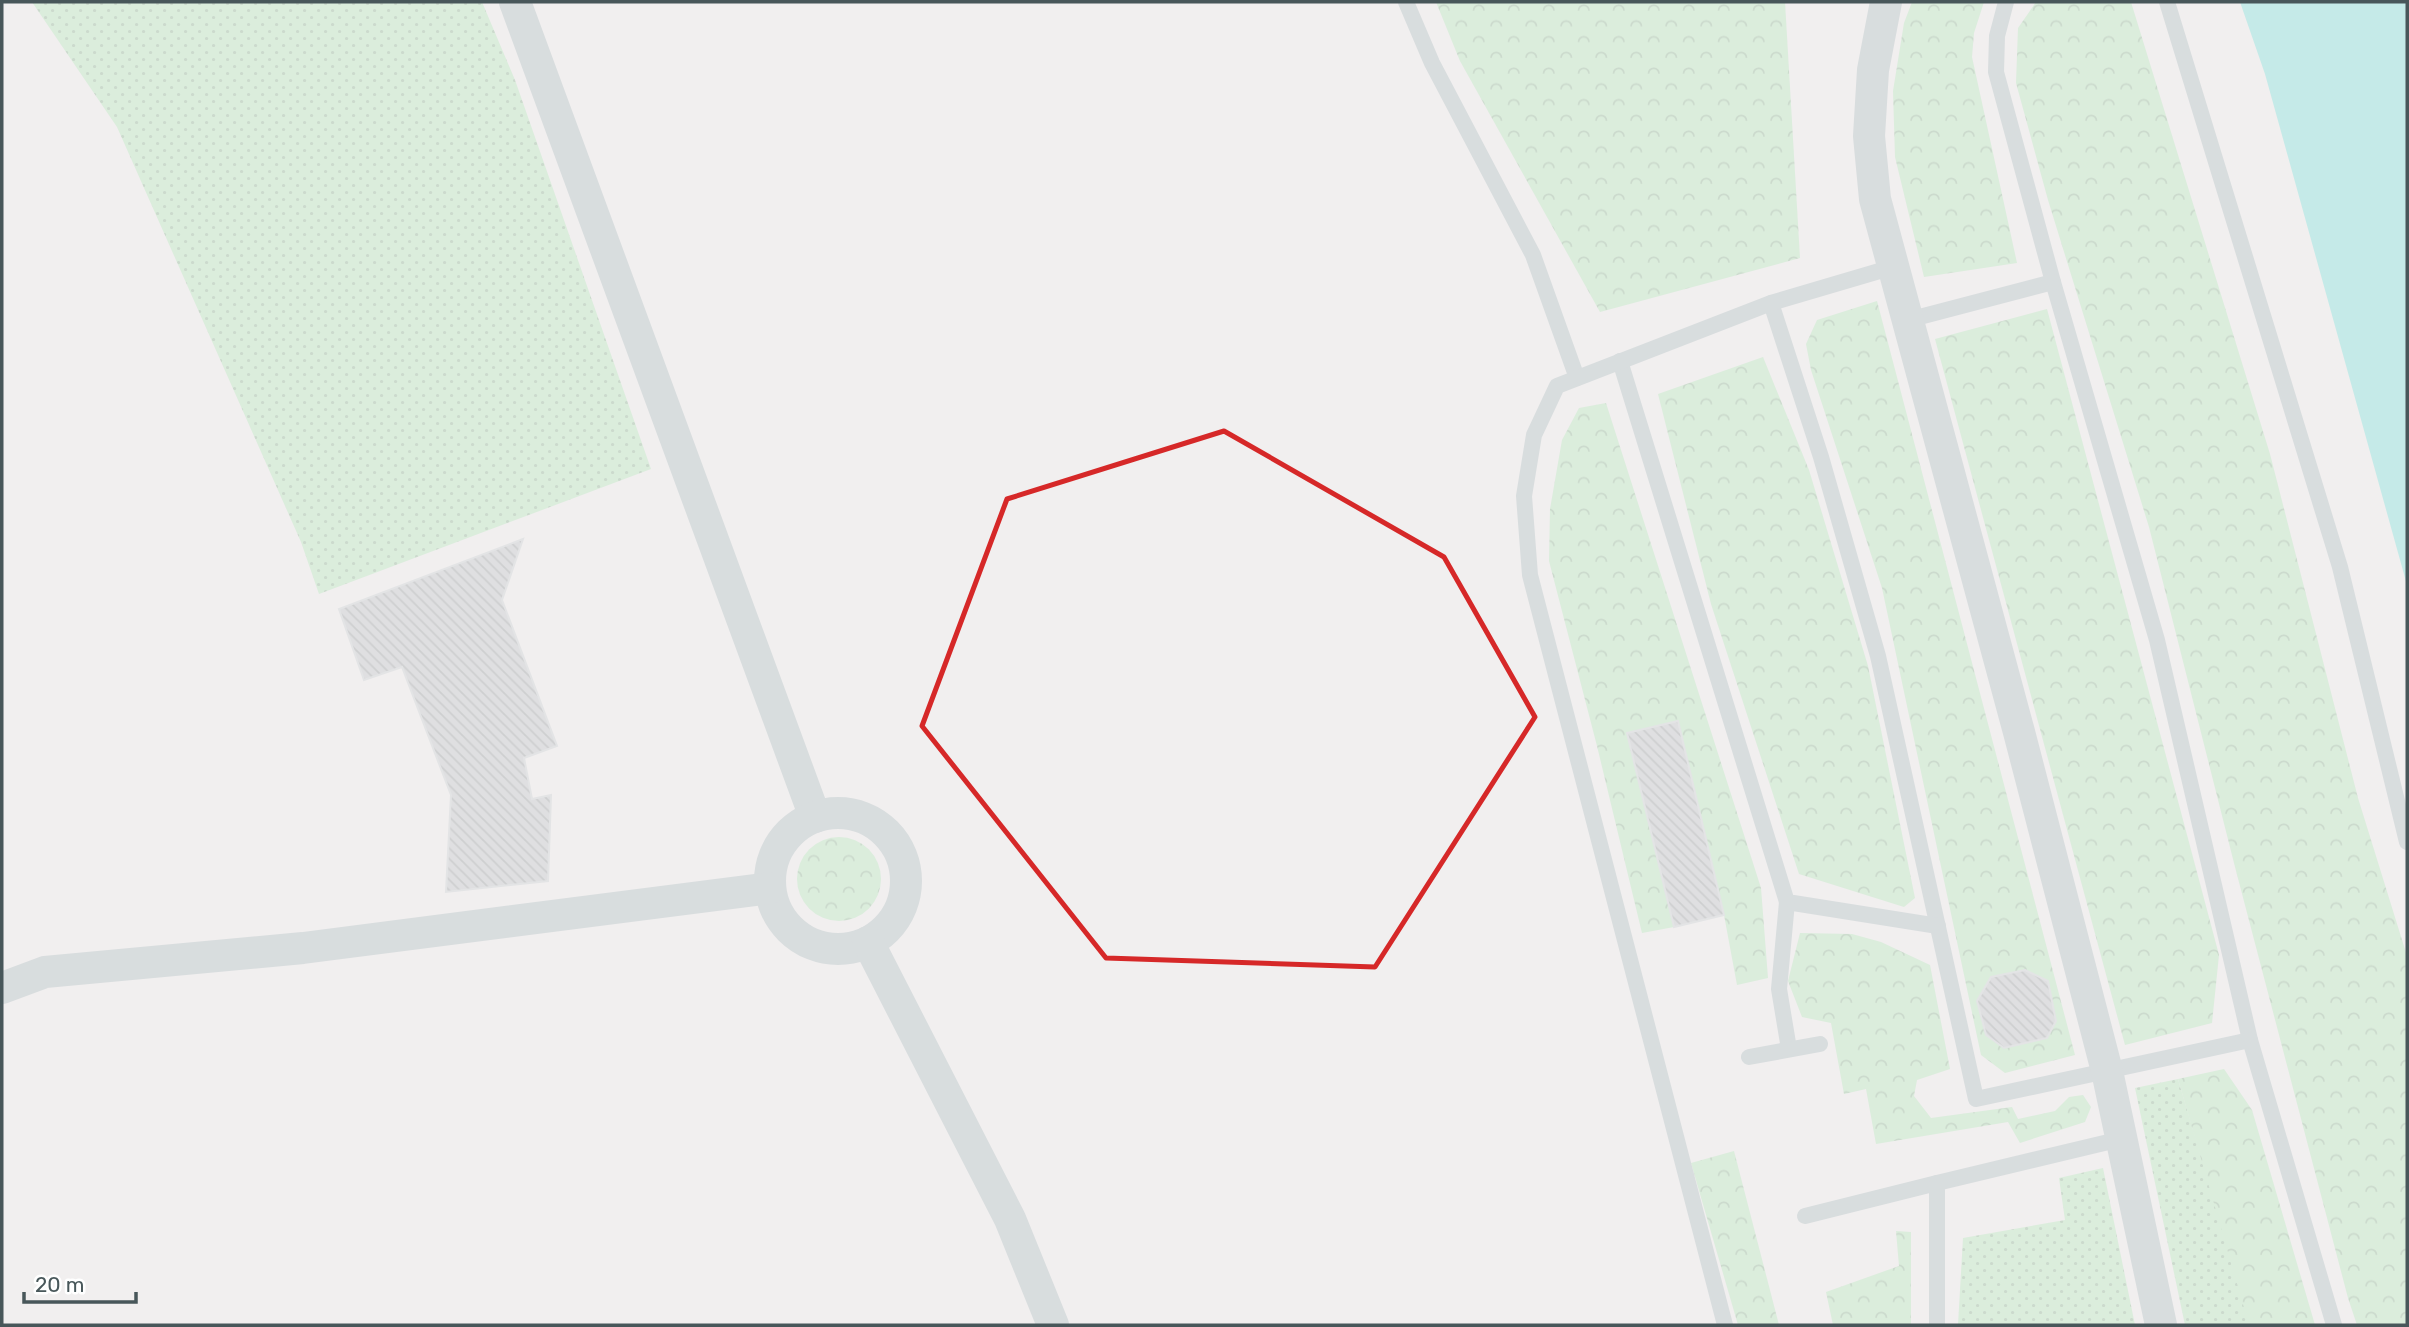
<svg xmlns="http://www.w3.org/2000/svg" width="2409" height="1327" font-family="Rubik,sans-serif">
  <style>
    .grass { fill: url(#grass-dots) }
    .forest { fill: url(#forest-crowns) }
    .water { fill: #91e4df }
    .building { fill: url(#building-back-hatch); stroke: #d3d7da; stroke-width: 2 }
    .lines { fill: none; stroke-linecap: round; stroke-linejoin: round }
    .service { stroke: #bbc7ca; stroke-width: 16 }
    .minor { stroke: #bbc7ca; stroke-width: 32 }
    .marked { fill: none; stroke: #d62828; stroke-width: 5; stroke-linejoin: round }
  </style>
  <defs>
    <pattern id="grass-dots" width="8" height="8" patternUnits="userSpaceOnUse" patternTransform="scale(1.75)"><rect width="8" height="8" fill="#c1ebc6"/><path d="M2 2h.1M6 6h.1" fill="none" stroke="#9fc1a4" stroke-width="1.8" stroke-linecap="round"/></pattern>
    <pattern id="forest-crowns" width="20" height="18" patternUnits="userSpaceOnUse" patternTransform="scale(1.75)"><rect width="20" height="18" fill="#c1ebc6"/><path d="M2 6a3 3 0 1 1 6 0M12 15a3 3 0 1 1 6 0" fill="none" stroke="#9fc1a4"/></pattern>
    <pattern id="building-back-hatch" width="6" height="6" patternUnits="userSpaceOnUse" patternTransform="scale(1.75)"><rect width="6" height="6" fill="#c9cdd0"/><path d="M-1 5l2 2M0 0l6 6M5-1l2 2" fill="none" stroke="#a5a9ac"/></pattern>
  </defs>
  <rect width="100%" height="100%" fill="#f1efef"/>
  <g class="grass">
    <polygon points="32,2 482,2 515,80 651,469 319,594 301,542 117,127"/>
    <polygon points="2178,1079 2251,1325 2185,1325 2135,1088"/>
    <polygon points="2103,1168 2135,1325 1958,1325 1963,1238 2065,1220 2059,1178"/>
  </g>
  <g class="forest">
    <polygon points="1436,2 1785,2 1800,258 1600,312 1460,61"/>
    <polygon points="1912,2 1984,2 1974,33 1972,57 2017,263 1924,277 1895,157 1893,91 1904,23"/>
    <polygon points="2036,2 2131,2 2270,454 2358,798 2407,956 2407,1325 2357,1325 2348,1298 2235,867 2149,527 2048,200 2016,83 2018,28"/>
    <polygon points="1877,301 2075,1055 2005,1073 1981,1055 1882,588 1811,370 1806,344 1817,320"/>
    <polygon points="2047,309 2219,955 2212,1023 2125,1045 1935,339"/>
    <polygon points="1763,357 1809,470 1868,666 1915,898 1904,907 1799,874 1711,604 1658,394"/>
    <polygon points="1606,403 1761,888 1768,978 1737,985 1724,915 1677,721 1627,733 1674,927 1642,933 1597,746 1549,561 1550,509 1562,440 1579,408"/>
    <circle cx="839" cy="879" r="42"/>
    <polygon points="1800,933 1852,934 1881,942 1930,965 1950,1069 1917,1080 1914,1096 1931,1118 2012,1107 2018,1119 2055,1111 2069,1097 2083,1095 2091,1107 2085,1122 2020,1143 2008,1122 1876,1144 1866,1089 1844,1094 1831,1023 1802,1017 1788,981"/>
    <polygon points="2224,1069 2252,1110 2315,1325 2249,1325 2178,1079"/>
    <polygon points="1734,1151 1779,1325 1738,1325 1691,1163"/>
    <polygon points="1896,1231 1911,1232 1911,1325 1833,1325 1826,1292 1899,1266"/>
  </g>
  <polygon class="water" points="2240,2 2407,2 2407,585 2265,74"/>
  <g class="building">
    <polygon points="523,539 502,600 557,746 524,758 532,799 551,795 548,881 446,892 451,795 402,667 364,680 339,609"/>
    <polygon points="1678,721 1724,915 1674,927 1627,733"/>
    <polygon points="2025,970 2048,981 2056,1021 2047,1038 2004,1048 1986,1035 1977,1001 1991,977"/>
  </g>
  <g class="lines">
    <g class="service">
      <polyline points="1406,2 1432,63 1533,255 1577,378"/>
      <polyline points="2006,2 1997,36 1996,72 2053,282 2157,640 2250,1040 2334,1325"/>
      <polyline points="2167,2 2340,567 2407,842"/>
      <polyline points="1771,303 1821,457 1878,656 1976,1099 2250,1040"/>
      <polyline points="1908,320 2053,282"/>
      <polyline points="1620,361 1787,902 1938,926"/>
      <polyline points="1787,902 1779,989 1789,1049"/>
      <polyline points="1749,1057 1820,1044"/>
      <polyline points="1805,1216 1937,1183"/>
      <polyline points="1725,1325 1530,575 1524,496 1534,435 1557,386 1771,303 1893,267"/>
      <polyline points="1937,1325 1937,1183 2121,1139"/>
    </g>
    <g class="minor">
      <polyline points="515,2 815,817"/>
      <polyline points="1886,2 1873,70 1869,136 1875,199 2019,732 2107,1071 2161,1325"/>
      <circle cx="838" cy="881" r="68"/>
      <polyline points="868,942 1010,1219 1053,1325"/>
      <polyline points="2,988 45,972 303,948 770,888"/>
    </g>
  </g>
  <path d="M0 0H2409V1327H0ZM1224,431L1444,557L1535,717L1375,967L1106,958L922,726L1007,499Z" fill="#f1efef" fill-opacity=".55" fill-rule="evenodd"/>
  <path class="marked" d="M1224,431L1444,557L1535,717L1375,967L1106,958L922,726L1007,499Z"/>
  <rect width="2409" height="1327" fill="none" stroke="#48575a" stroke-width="7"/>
  <path d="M24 1292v10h112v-10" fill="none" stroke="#48575a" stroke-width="3.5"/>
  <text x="35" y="1292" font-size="21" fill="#48575a" stroke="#ffffff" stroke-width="5" paint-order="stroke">20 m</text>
</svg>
